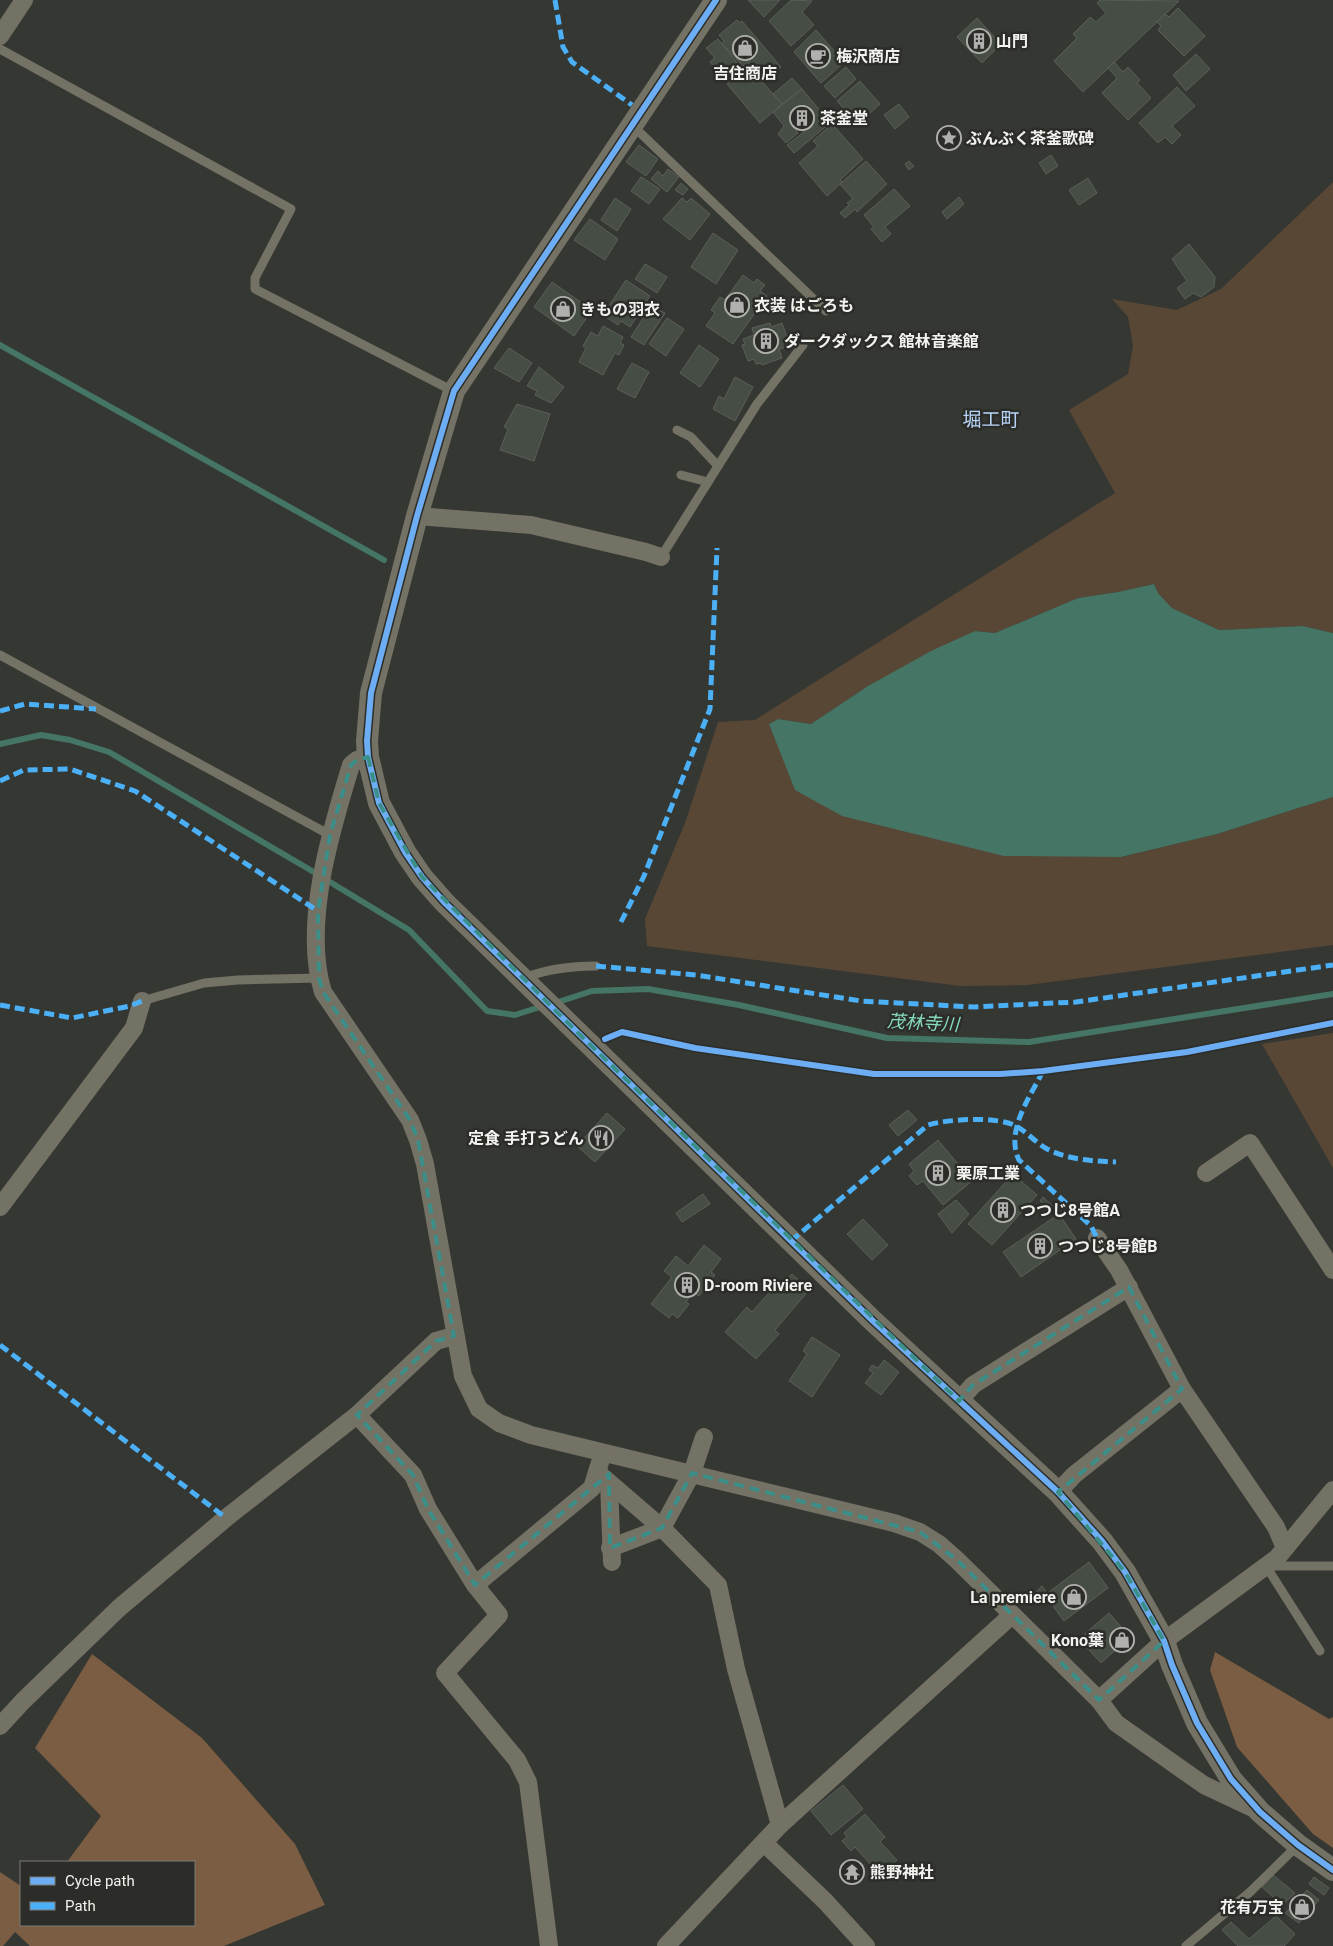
<svg xmlns="http://www.w3.org/2000/svg" width="1333" height="1946" font-family="Roboto,'Noto Sans JP',sans-serif">
  <style>
    .green { fill: #594736 }
    .forest { fill: #7a5d42 }
    .water { fill: #447565 }
    .lines { fill: none; stroke-linecap: round; stroke-linejoin: round }
    .stream { stroke: #447565; stroke-width: 6 }
    .building { fill: #464d45; stroke: #5c5e5b }
    .service { stroke: #747165; stroke-width: 9 }
    .minor { stroke: #747165; stroke-width: 18 }
    .tertiary { stroke: #747165; stroke-width: 22 }
    .quiet { stroke: #4cb0f7; stroke-width: 5; stroke-dasharray: 10 5; stroke-linecap: butt }
    .cycleway-casing { stroke: #2c2d28; stroke-width: 9 }
    .cycleway { stroke: #6dadf4; stroke-width: 6 }
    .marked { fill: none; stroke: #3c8f88; stroke-width: 4; stroke-dasharray: 10 6; stroke-linejoin: round }
    .labels { text-anchor: middle; stroke-width: 5; stroke-linejoin: round; paint-order: stroke }
    .poi-label { font-size: 16px; font-weight: bold; fill: #f2f3ef; stroke: #2c2d28; text-anchor: start }
    .water-label { font-size: 18px; font-style: italic; fill: #87dcc1; stroke: #2c2d28 }
    .quarter-label { font-size: 19px; fill: #b7d5fa; stroke: #2c2d28 }
  </style>
  <rect width="100%" height="100%" fill="#353733"/>
  <g class="green">
    <polygon points="1333,182 1333,633 1303,626 1219,630 1172,608 1158,593 1154,584 1118,592 1078,598 995,633 975,631 868,686 811,724 778,719 769,724 781,752 1121,857 1217,834 1333,797 1333,945 1028,985 960,986 647,946 645,919 685,823 718,722 755,720 1115,493 1069,410 1128,374 1133,346 1128,317 1112,299 1177,310 1221,289"/>
    <polygon points="1333,1033 1333,1168 1262,1044"/>
  </g>
  <g class="forest">
    <polygon points="1215,1652 1329,1719 1333,1717 1333,1848 1313,1834 1237,1747 1210,1670"/>
    <polygon points="92,1654 202,1738 295,1844 325,1905 224,1946 30,1946 15,1932 3,1946 0,1946 0,1872 21,1886 21,1925 194,1925 194,1862 67,1862 101,1816 35,1748"/>
  </g>
  <polygon class="water" points="1154,584 1158,593 1172,608 1219,630 1303,626 1333,633 1333,797 1217,834 1121,857 1004,856 842,816 795,790 769,724 778,719 811,724 868,686 931,651 975,631 995,633 1078,598 1118,592"/>
  <g class="lines">
    <g class="stream">
      <polyline points="0,345 384,560"/>
      <polyline points="0,744 41,735 70,740 109,752 307,868 409,930 487,1011 515,1015 543,1006"/>
      <polyline points="555,1003 592,991 648,989 739,1005 887,1038 1029,1042 1333,994"/>
    </g>
  </g>
  <g class="building">
    <polygon points="748,0 780,0 764,17"/>
    <polygon points="791,0 812,1 802,12 814,25 791,46 769,21"/>
    <polygon points="1100,0 1179,1 1083,92 1054,61 1077,38 1073,34 1090,17 1096,22 1106,13 1097,3"/>
    <polygon points="1178,8 1205,36 1184,56 1158,30 1161,26 1157,22 1165,14 1169,17"/>
    <polygon points="977,18 1001,44 982,63 957,37"/>
    <polygon points="737,20 740,23 742,21 781,67 763,82 747,62 743,66 722,44 724,41 719,35"/>
    <polygon points="816,30 842,60 840,62 842,64 821,83 794,52"/>
    <polygon points="718,39 743,70 732,79 724,69 719,73 710,62 715,58 706,48"/>
    <polygon points="1196,54 1210,69 1186,91 1173,75"/>
    <polygon points="1114,62 1123,72 1128,67 1140,80 1137,83 1151,98 1128,120 1102,93 1117,78 1108,68"/>
    <polygon points="748,66 782,104 760,123 727,84"/>
    <polygon points="846,67 856,79 835,98 824,86"/>
    <polygon points="792,78 802,89 782,104 773,94"/>
    <polygon points="860,81 880,104 858,124 837,101"/>
    <polygon points="1177,87 1195,106 1172,126 1181,135 1172,144 1165,137 1158,143 1139,123"/>
    <polygon points="802,89 830,123 794,153 787,145 804,132 800,127 796,131 798,133 786,143 778,134 784,126 773,112"/>
    <polygon points="899,104 909,117 895,129 884,115"/>
    <polygon points="832,124 863,159 840,180 842,182 827,196 799,163 818,146 813,141"/>
    <polygon points="639,145 658,159 646,176 626,162"/>
    <polygon points="1051,155 1058,166 1046,174 1039,163"/>
    <polygon points="866,161 887,184 857,212 855,209 845,218 840,213 849,205 847,203 853,199 840,184"/>
    <polygon points="909,161 914,166 909,170 905,164"/>
    <polygon points="668,169 679,177 667,192 651,179 658,171 663,176"/>
    <polygon points="641,177 660,189 649,204 631,191"/>
    <polygon points="1088,178 1097,193 1079,205 1069,190"/>
    <polygon points="681,183 688,189 683,195 675,190"/>
    <polygon points="894,189 910,206 885,227 891,234 882,242 871,229 874,227 864,215"/>
    <polygon points="959,197 964,204 947,219 942,212"/>
    <polygon points="615,198 631,209 617,231 601,220"/>
    <polygon points="682,198 687,202 691,198 710,214 690,240 663,219"/>
    <polygon points="590,219 618,239 605,260 574,240"/>
    <polygon points="713,233 738,250 716,284 691,267"/>
    <polygon points="1189,244 1215,277 1214,287 1201,297 1193,293 1185,299 1177,288 1187,281 1172,259"/>
    <polygon points="645,264 667,277 657,293 635,279"/>
    <polygon points="743,275 754,283 757,279 765,285 760,291 767,296 733,344 706,326 715,313 711,310 720,297 725,300"/>
    <polygon points="626,280 650,296 630,327 621,321 618,325 603,315"/>
    <polygon points="552,282 592,310 574,336 534,307"/>
    <polygon points="651,306 665,313 644,345 631,337"/>
    <polygon points="667,318 684,329 666,356 649,344"/>
    <polygon points="770,323 771,327 782,323 790,346 779,349 782,358 762,365 761,363 756,364 754,359 748,361 742,345 745,344 743,339 754,335 752,328"/>
    <polygon points="603,326 623,337 620,343 624,345 619,355 615,353 603,375 579,362 586,348 583,346 591,332 598,336"/>
    <polygon points="699,345 719,359 700,387 680,373"/>
    <polygon points="509,348 532,363 519,382 494,368"/>
    <polygon points="632,363 649,372 635,398 617,389"/>
    <polygon points="539,367 564,387 551,403 535,395 537,391 527,386"/>
    <polygon points="735,377 753,387 735,421 713,409 719,396 724,399"/>
    <polygon points="517,404 550,414 534,461 500,450 508,429 504,427"/>
    <polygon points="908,1110 917,1120 898,1136 889,1125"/>
    <polygon points="607,1113 625,1129 595,1162 577,1146"/>
    <polygon points="938,1140 972,1181 943,1205 923,1181 917,1185 909,1176 914,1171 909,1164"/>
    <polygon points="1013,1174 1037,1195 992,1245 968,1224"/>
    <polygon points="703,1194 710,1204 682,1222 676,1213"/>
    <polygon points="1043,1197 1056,1209 1053,1212 1040,1201"/>
    <polygon points="956,1200 969,1214 952,1233 938,1214"/>
    <polygon points="1059,1214 1076,1239 1021,1277 1003,1252"/>
    <polygon points="863,1219 888,1245 872,1260 847,1234"/>
    <polygon points="704,1245 721,1259 711,1272 715,1275 699,1296 693,1292 686,1302 689,1304 678,1318 672,1314 669,1318 651,1304 672,1277 664,1271 676,1256 688,1266"/>
    <polygon points="792,1274 809,1290 775,1330 779,1334 756,1359 725,1332 747,1307 752,1312 778,1283 781,1286"/>
    <polygon points="812,1337 840,1355 812,1397 789,1381 807,1354 803,1351"/>
    <polygon points="884,1360 899,1372 881,1395 865,1383 873,1373 869,1370 872,1365 878,1368"/>
    <polygon points="1089,1562 1108,1588 1064,1621 1053,1606 1057,1603 1049,1592"/>
    <polygon points="1042,1586 1046,1591 1039,1597 1035,1593"/>
    <polygon points="1109,1613 1130,1637 1101,1663 1079,1639"/>
    <polygon points="843,1785 863,1809 831,1835 811,1811"/>
    <polygon points="865,1814 885,1837 880,1842 897,1860 880,1875 855,1847 851,1851 842,1841 847,1837 844,1833"/>
    <polygon points="1273,1875 1295,1893 1282,1905 1262,1887"/>
    <polygon points="1314,1877 1329,1888 1324,1895 1309,1884"/>
    <polygon points="1307,1890 1319,1900 1299,1923 1285,1913"/>
    <polygon points="1276,1916 1295,1934 1284,1946 1238,1946 1222,1930 1231,1922 1249,1939"/>
  </g>
  <g class="lines">
    <g class="service">
      <polyline points="0,49 291,209 255,278 255,289 453,391"/>
      <polyline points="632,125 826,311"/>
      <polyline points="677,430 691,437 718,466"/>
      <polyline points="681,475 708,482"/>
      <polyline points="661,557 757,404 803,345"/>
      <polyline points="0,655 330,835"/>
      <path d="M524,978C547,969 571,966 596,966"/>
      <polyline points="142,1001 204,983 238,980 319,978"/>
      <polyline points="1266,1566 1320,1651"/>
      <polyline points="1269,1566 1333,1566"/>
      <polyline points="1186,1946 1250,1892 1298,1845"/>
    </g>
    <g class="minor">
      <polyline points="0,36 24,0"/>
      <polyline points="417,516 531,525 646,552 661,557"/>
      <path d="M368,757L357,760L351,765C331,830 302,925 323,992L410,1120L418,1140L425,1164L463,1376L479,1409L499,1423L531,1435L894,1523L920,1532L939,1544L957,1560L1099,1700L1164,1641L1277,1558L1333,1490"/>
      <polyline points="1206,1173 1250,1143 1333,1270"/>
      <polyline points="0,1207 134,1028 142,1001"/>
      <polyline points="1097,1238 1119,1270 1182,1389 1276,1527 1285,1548"/>
      <polyline points="959,1401 973,1385 1129,1287"/>
      <polyline points="357,1415 413,1475 428,1509 475,1585"/>
      <polyline points="597,1472 662,1528 718,1585 736,1669 780,1825"/>
      <polyline points="609,1483 612,1562"/>
      <polyline points="1058,1492 1074,1475 1182,1389"/>
      <polyline points="610,1548 662,1528 692,1473 704,1437"/>
      <polyline points="1099,1700 1116,1723 1204,1785 1255,1809"/>
      <polyline points="0,1726 23,1701 119,1608 226,1518 357,1415 436,1341 454,1336"/>
      <polyline points="764,1843 825,1901 866,1946"/>
      <polyline points="549,1946 528,1782 517,1760 445,1673 499,1615 475,1585 592,1488 603,1453"/>
      <polyline points="666,1946 780,1825 1012,1615"/>
    </g>
    <polyline class="tertiary" points="716,0 454,391 417,516 371,693 367,741 368,757 379,803 405,852 422,877 444,902 873,1321 1058,1492 1102,1541 1125,1572 1164,1641 1172,1665 1197,1723 1231,1779 1260,1812 1298,1845 1333,1870"/>
    <g class="quiet">
      <polyline points="555,0 563,47 572,62 632,105"/>
      <polyline points="0,711 25,704 96,709"/>
      <polyline points="0,781 24,770 70,769 135,791 318,911"/>
      <polyline points="621,922 644,876 710,709 717,548"/>
      <polyline points="596,966 696,975 861,1001 974,1007 1076,1002 1333,965"/>
      <polyline points="0,1005 72,1018 130,1006 142,1001"/>
      <path d="M1043,1071C1030,1097 1005,1131 1019,1160L1091,1226L1097,1238"/>
      <path d="M791,1241L928,1125C948,1119 998,1116 1016,1126C1027,1132 1036,1143 1047,1149C1069,1160 1093,1161 1116,1162"/>
      <polyline points="0,1345 226,1518"/>
    </g>
    <defs>
      <g id="cycleway">
        <polyline points="716,0 454,391 417,516 371,693 367,741 368,757 379,803 405,852 422,877 444,902 873,1321 1058,1492 1102,1541 1125,1572 1164,1641 1172,1665 1197,1723 1231,1779 1260,1812 1298,1845 1333,1870"/>
        <polyline points="605,1039 622,1032 695,1048 874,1074 1000,1074 1043,1071 1187,1052 1333,1023"/>
      </g>
    </defs>
    <use href="#cycleway" class="cycleway-casing"/>
    <use href="#cycleway" class="cycleway"/>
  </g>
  <path class="marked" d="M368,757L379,803L422,877L576,1031L959,1401L973,1385L1129,1287L1182,1389L1058,1492L1125,1572L1164,1641L1099,1700L957,1560L920,1532L692,1473L662,1528L610,1548L609,1474L475,1585L428,1509L413,1475L357,1415L436,1341L454,1336L418,1140L410,1120L323,992L319,978L318,911L330,835L351,765L357,760Z"/>
  <defs>
    <symbol id="building-ring" viewBox="-11 -11 22 22"><circle r="9.5" fill="#2c2d28" stroke="#b0b1ad" stroke-width="1.5"/><path d="M-4-6H4V6H1V3H-1V6H-4ZM-2.5-4.3h1.7v1.8h-1.7ZM.8-4.3h1.7v1.8H.8ZM-2.5-1h1.7V.8h-1.7ZM.8-1h1.7V.8H.8Z" fill="#b0b1ad"/></symbol>
    <symbol id="shop-ring" viewBox="-11 -11 22 22"><circle r="9.5" fill="#2c2d28" stroke="#b0b1ad" stroke-width="1.5"/><path d="M-5-2.5h2.3a2.7 3.5 0 0 1 5.4 0H5L5.5 6h-11ZM-1.5-2.5h3a1.5 2.3 0 0 0-3 0Z" fill="#b0b1ad"/></symbol>
    <symbol id="cafe-ring" viewBox="-11 -11 22 22"><circle r="9.5" fill="#2c2d28" stroke="#b0b1ad" stroke-width="1.5"/><path d="M-5.5-4.5H6V0H3Q3 3.5 0 3.5H-2.5Q-5.5 3.5-5.5 0ZM3-3.2v2h1.7v-2ZM-6 4.5H4V6H-6Z" fill="#b0b1ad"/></symbol>
    <symbol id="sight-ring" viewBox="-11 -11 22 22"><circle r="9.5" fill="#2c2d28" stroke="#b0b1ad" stroke-width="1.5"/><path d="M0-6L1.8-2.2L6-1.7L2.9 1.2L3.7 5.4L0 3.3L-3.7 5.4L-2.9 1.2L-6-1.7L-1.8-2.2Z" fill="#b0b1ad"/></symbol>
    <symbol id="restaurant-ring" viewBox="-11 -11 22 22"><circle r="9.5" fill="#2c2d28" stroke="#b0b1ad" stroke-width="1.5"/><path d="M-5-6h1v4h1v-4h1v4h1v-4h1v5L-1.5 .5V6h-2V.5L-5-1ZM5-6V6H3V1.5H1.5Q1.5-4 5-6Z" fill="#b0b1ad"/></symbol>
    <symbol id="temple-ring" viewBox="-11 -11 22 22"><circle r="9.5" fill="#2c2d28" stroke="#b0b1ad" stroke-width="1.5"/><path d="M0-6L5-2H3V0L6.5 2.5H4V6H1.5V3h-3V6H-4V2.5H-6.5L-3 0V-2H-5Z" fill="#b0b1ad"/></symbol>
  </defs>
  <g fill-rule="evenodd">
    <use href="#building-ring" x="965" y="27" width="28" height="28"/>
    <use href="#shop-ring" x="731" y="34" width="28" height="28"/>
    <use href="#cafe-ring" x="804" y="42" width="28" height="28"/>
    <use href="#building-ring" x="788" y="104" width="28" height="28"/>
    <use href="#sight-ring" x="935" y="124" width="28" height="28"/>
    <use href="#shop-ring" x="723" y="291" width="28" height="28"/>
    <use href="#shop-ring" x="549" y="295" width="28" height="28"/>
    <use href="#building-ring" x="752" y="327" width="28" height="28"/>
    <use href="#restaurant-ring" x="587" y="1124" width="28" height="28"/>
    <use href="#building-ring" x="924" y="1159" width="28" height="28"/>
    <use href="#building-ring" x="989" y="1196" width="28" height="28"/>
    <use href="#building-ring" x="1026" y="1232" width="28" height="28"/>
    <use href="#building-ring" x="673" y="1271" width="28" height="28"/>
    <use href="#shop-ring" x="1060" y="1583" width="28" height="28"/>
    <use href="#shop-ring" x="1108" y="1626" width="28" height="28"/>
    <use href="#temple-ring" x="838" y="1858" width="28" height="28"/>
    <use href="#shop-ring" x="1288" y="1893" width="28" height="28"/>
  </g>
  <g class="labels">
    <g class="poi-label">
      <text x="996" y="47">山門</text>
      <text x="836" y="62">梅沢商店</text>
      <text x="745" y="79" text-anchor="middle">吉住商店</text>
      <text x="820" y="124">茶釜堂</text>
      <text x="966" y="144">ぶんぶく茶釜歌碑</text>
      <text x="754" y="311">衣装 はごろも</text>
      <text x="580" y="315">きもの羽衣</text>
      <text x="784" y="347">ダークダックス 館林音楽館</text>
      <text x="584" y="1144" text-anchor="end">定食 手打うどん</text>
      <text x="956" y="1179">栗原工業</text>
      <text x="1020" y="1216">つつじ8号館A</text>
      <text x="1058" y="1252">つつじ8号館B</text>
      <text x="704" y="1291">D-room Riviere</text>
      <text x="1056" y="1603" text-anchor="end">La premiere</text>
      <text x="1104" y="1646" text-anchor="end">Kono葉</text>
      <text x="870" y="1878">熊野神社</text>
      <text x="1284" y="1913" text-anchor="end">花有万宝</text>
    </g>
    <g class="water-label">
      <text transform="translate(923 1023) rotate(3)" y="6">茂林寺川</text>
    </g>
    <g class="quarter-label">
      <text x="991" y="426">堀工町</text>
    </g>
  </g>
  <rect x="20" y="1861" width="175" height="65" fill="#2c2d28" stroke="#7b7c78"/>
  <rect x="30" y="1877" width="25" height="8" fill="#6dadf4" stroke="#7b7c78"/>
  <text x="65" y="1886" font-size="15" fill="#f2f3ef">Cycle path</text>
  <rect x="30" y="1902" width="25" height="8" fill="#4cb0f7" stroke="#7b7c78"/>
  <text x="65" y="1911" font-size="15" fill="#f2f3ef">Path</text>
</svg>
